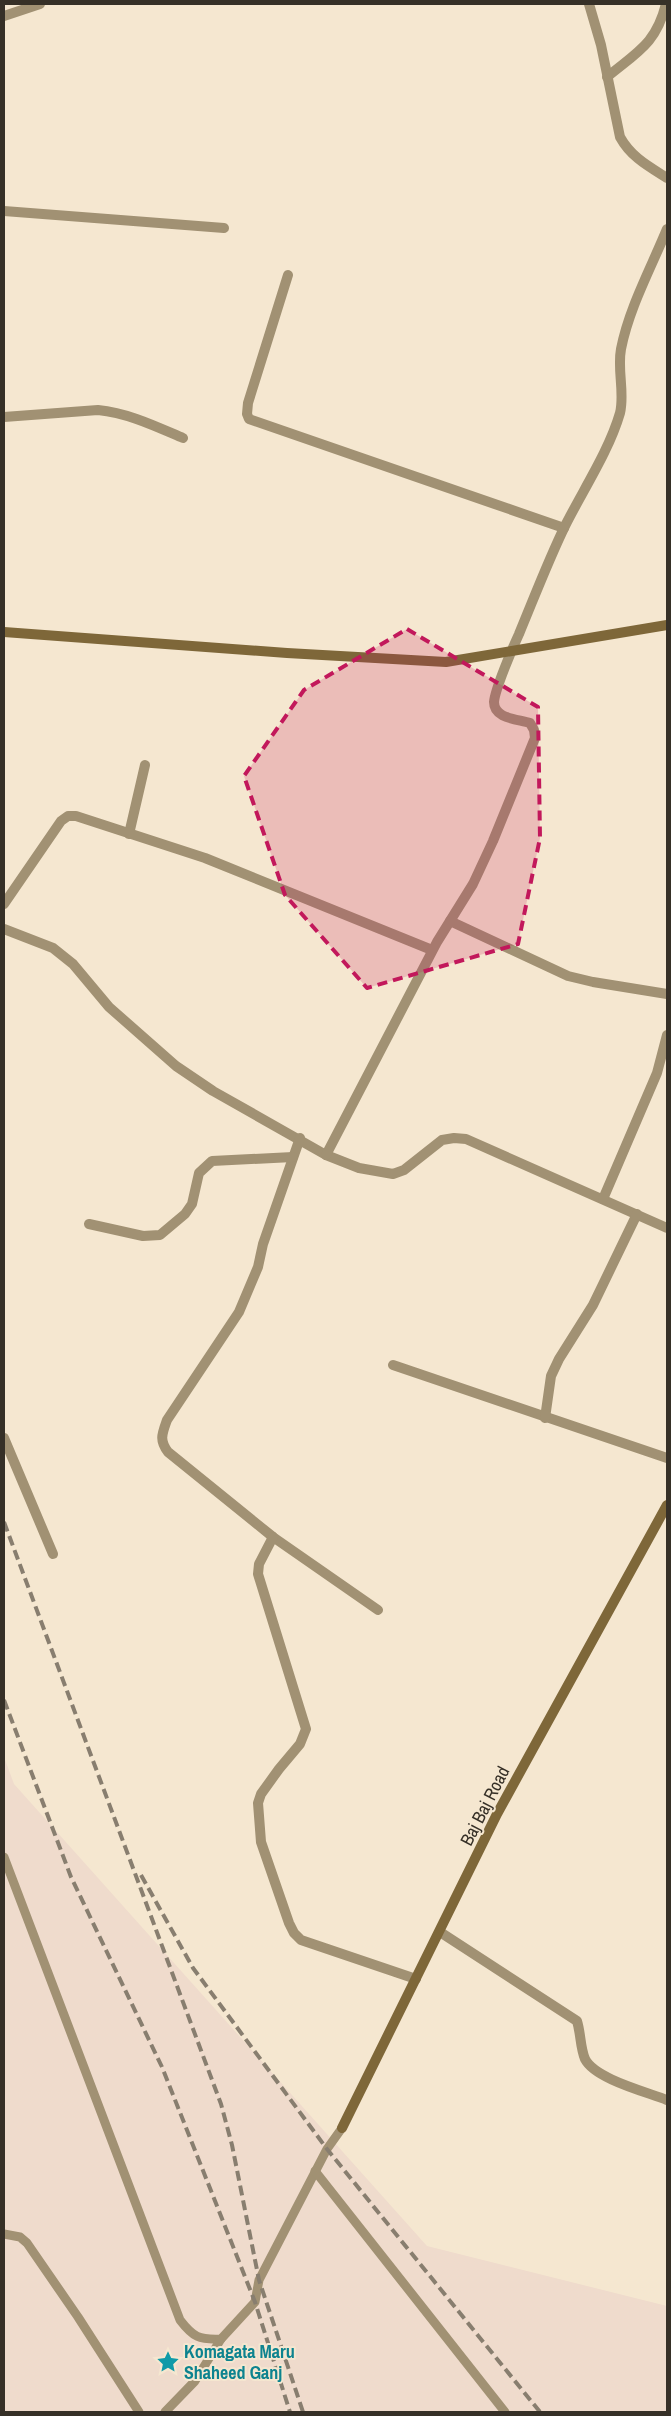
<svg xmlns="http://www.w3.org/2000/svg" width="671" height="2416" font-family="'Archivo Narrow',sans-serif">
  <style>
    .industrial { fill: #efdbcc }
    .lines { fill: none; stroke-linecap: round; stroke-linejoin: round }
    .lane { stroke: #a19173; stroke-width: 9 }
    .street { stroke: #a19173; stroke-width: 10 }
    .secondary { stroke: #7e6739; stroke-width: 10 }
    .rail { stroke: #887e6f; stroke-width: 4; stroke-dasharray: 10 5; stroke-linecap: butt }
    .marked { fill: #c2185b; fill-opacity: 0.2; stroke: #c2185b; stroke-width: 4; stroke-dasharray: 10 6; stroke-linejoin: round }
    .labels { text-anchor: middle; stroke-width: 4; stroke-linejoin: round; paint-order: stroke }
    .street-label { font-size: 18px; fill: #363027; stroke: #f5e7d0 }
    .culture-label { font-size: 18px; font-weight: bold; fill: #0d838f; stroke: #f5e7d0; text-anchor: start }
  </style>
  <rect width="100%" height="100%" fill="#f5e7d0"/>
  <polygon class="industrial" points="4,1757 14,1784 427,2246 667,2306 667,2412 4,2412"/>
  <g class="lines">
    <g class="lane">
      <path d="M4,1857L180,2320C193,2337 199,2340 221,2339L255,2302L259,2280L327,2149L342,2128"/>
      <polyline points="315,2171 505,2412"/>
      <polyline points="4,2234 20,2237 27,2243 78,2317 139,2412"/>
      <polyline points="165,2412 195,2381 221,2339"/>
    </g>
    <g class="street">
      <path d="M589,4L601,45L620,137C631,157 648,166 667,178"/>
      <polyline points="4,16 40,4"/>
      <path d="M607,77C637,52 656,44 666,4"/>
      <polyline points="4,211 224,228"/>
      <polyline points="288,275 248,403 247,414 249,419 564,528"/>
      <path d="M4,417L98,410C128,413 155,426 183,438"/>
      <polyline points="129,834 145,765"/>
      <polyline points="4,904 61,821 68,816 76,816 205,858 432,950"/>
      <polyline points="450,921 568,976 593,982 667,994"/>
      <polyline points="4,929 53,948 73,964 109,1007 176,1066 213,1091 326,1155 359,1168 393,1174 404,1170 442,1140 454,1138 466,1139 667,1228"/>
      <path d="M300,1138L263,1244L258,1267L239,1312L167,1420C162,1434 159,1440 168,1452L273,1537L378,1610"/>
      <path d="M326,1155L437,942L473,884L493,841L535,738L534,730L530,723C518,719 494,719 494,702C495,689 513,647 519,634C534,598 548,561 565,526C583,490 609,451 620,413C625,393 617,370 621,349C629,308 651,268 667,229"/>
      <polyline points="603,1199 657,1073 667,1035"/>
      <polyline points="89,1224 143,1236 160,1235 185,1214 192,1204 199,1173 212,1161 293,1157"/>
      <polyline points="393,1365 667,1458"/>
      <polyline points="545,1418 551,1376 559,1359 593,1305 637,1214"/>
      <polyline points="4,1438 53,1554"/>
      <polyline points="273,1537 259,1564 258,1574 306,1729 300,1744 279,1769 261,1794 258,1803 261,1842 289,1923 294,1933 301,1940 416,1979"/>
      <path d="M440,1932L577,2021C581,2034 580,2047 585,2059C595,2079 647,2092 667,2100"/>
    </g>
    <g class="secondary">
      <polyline points="4,632 287,653 446,662 667,625"/>
      <polyline points="342,2128 497,1814 667,1505"/>
    </g>
    <g class="rail">
      <polyline points="4,1522 221,2104 232,2145 259,2280 303,2412"/>
      <polyline points="4,1700 71,1877 162,2067 255,2302 290,2412"/>
      <polyline points="141,1875 193,1968 327,2149 540,2412"/>
    </g>
  </g>
  <path class="marked" d="M407,629L538,707L540,838L518,944L367,988L285,895L244,776L304,690Z"/>
  <defs>
    <symbol id="sight-bare" viewBox="-9 -9 18 18"><path d="M0-6L1.8-2.2L6-1.7L2.9 1.2L3.7 5.4L0 3.3L-3.7 5.4L-2.9 1.2L-6-1.7L-1.8-2.2Z" fill="#0f9aa8" stroke="#f5e7d0" stroke-width="2.5" paint-order="stroke"/></symbol>
  </defs>
  <g fill-rule="evenodd">
    <use href="#sight-bare" x="152" y="2346" width="32" height="32"/>
  </g>
  <g class="labels">
    <g class="street-label">
      <text transform="translate(485 1806) rotate(-63)" y="6">Baj Baj Road</text>
    </g>
    <g class="culture-label">
      <text x="184" y="2358">Komagata Maru<tspan x="184" dy="21">Shaheed Ganj</tspan></text>
    </g>
  </g>
  <rect width="671" height="2416" fill="none" stroke="#363027" stroke-width="10"/>
</svg>
